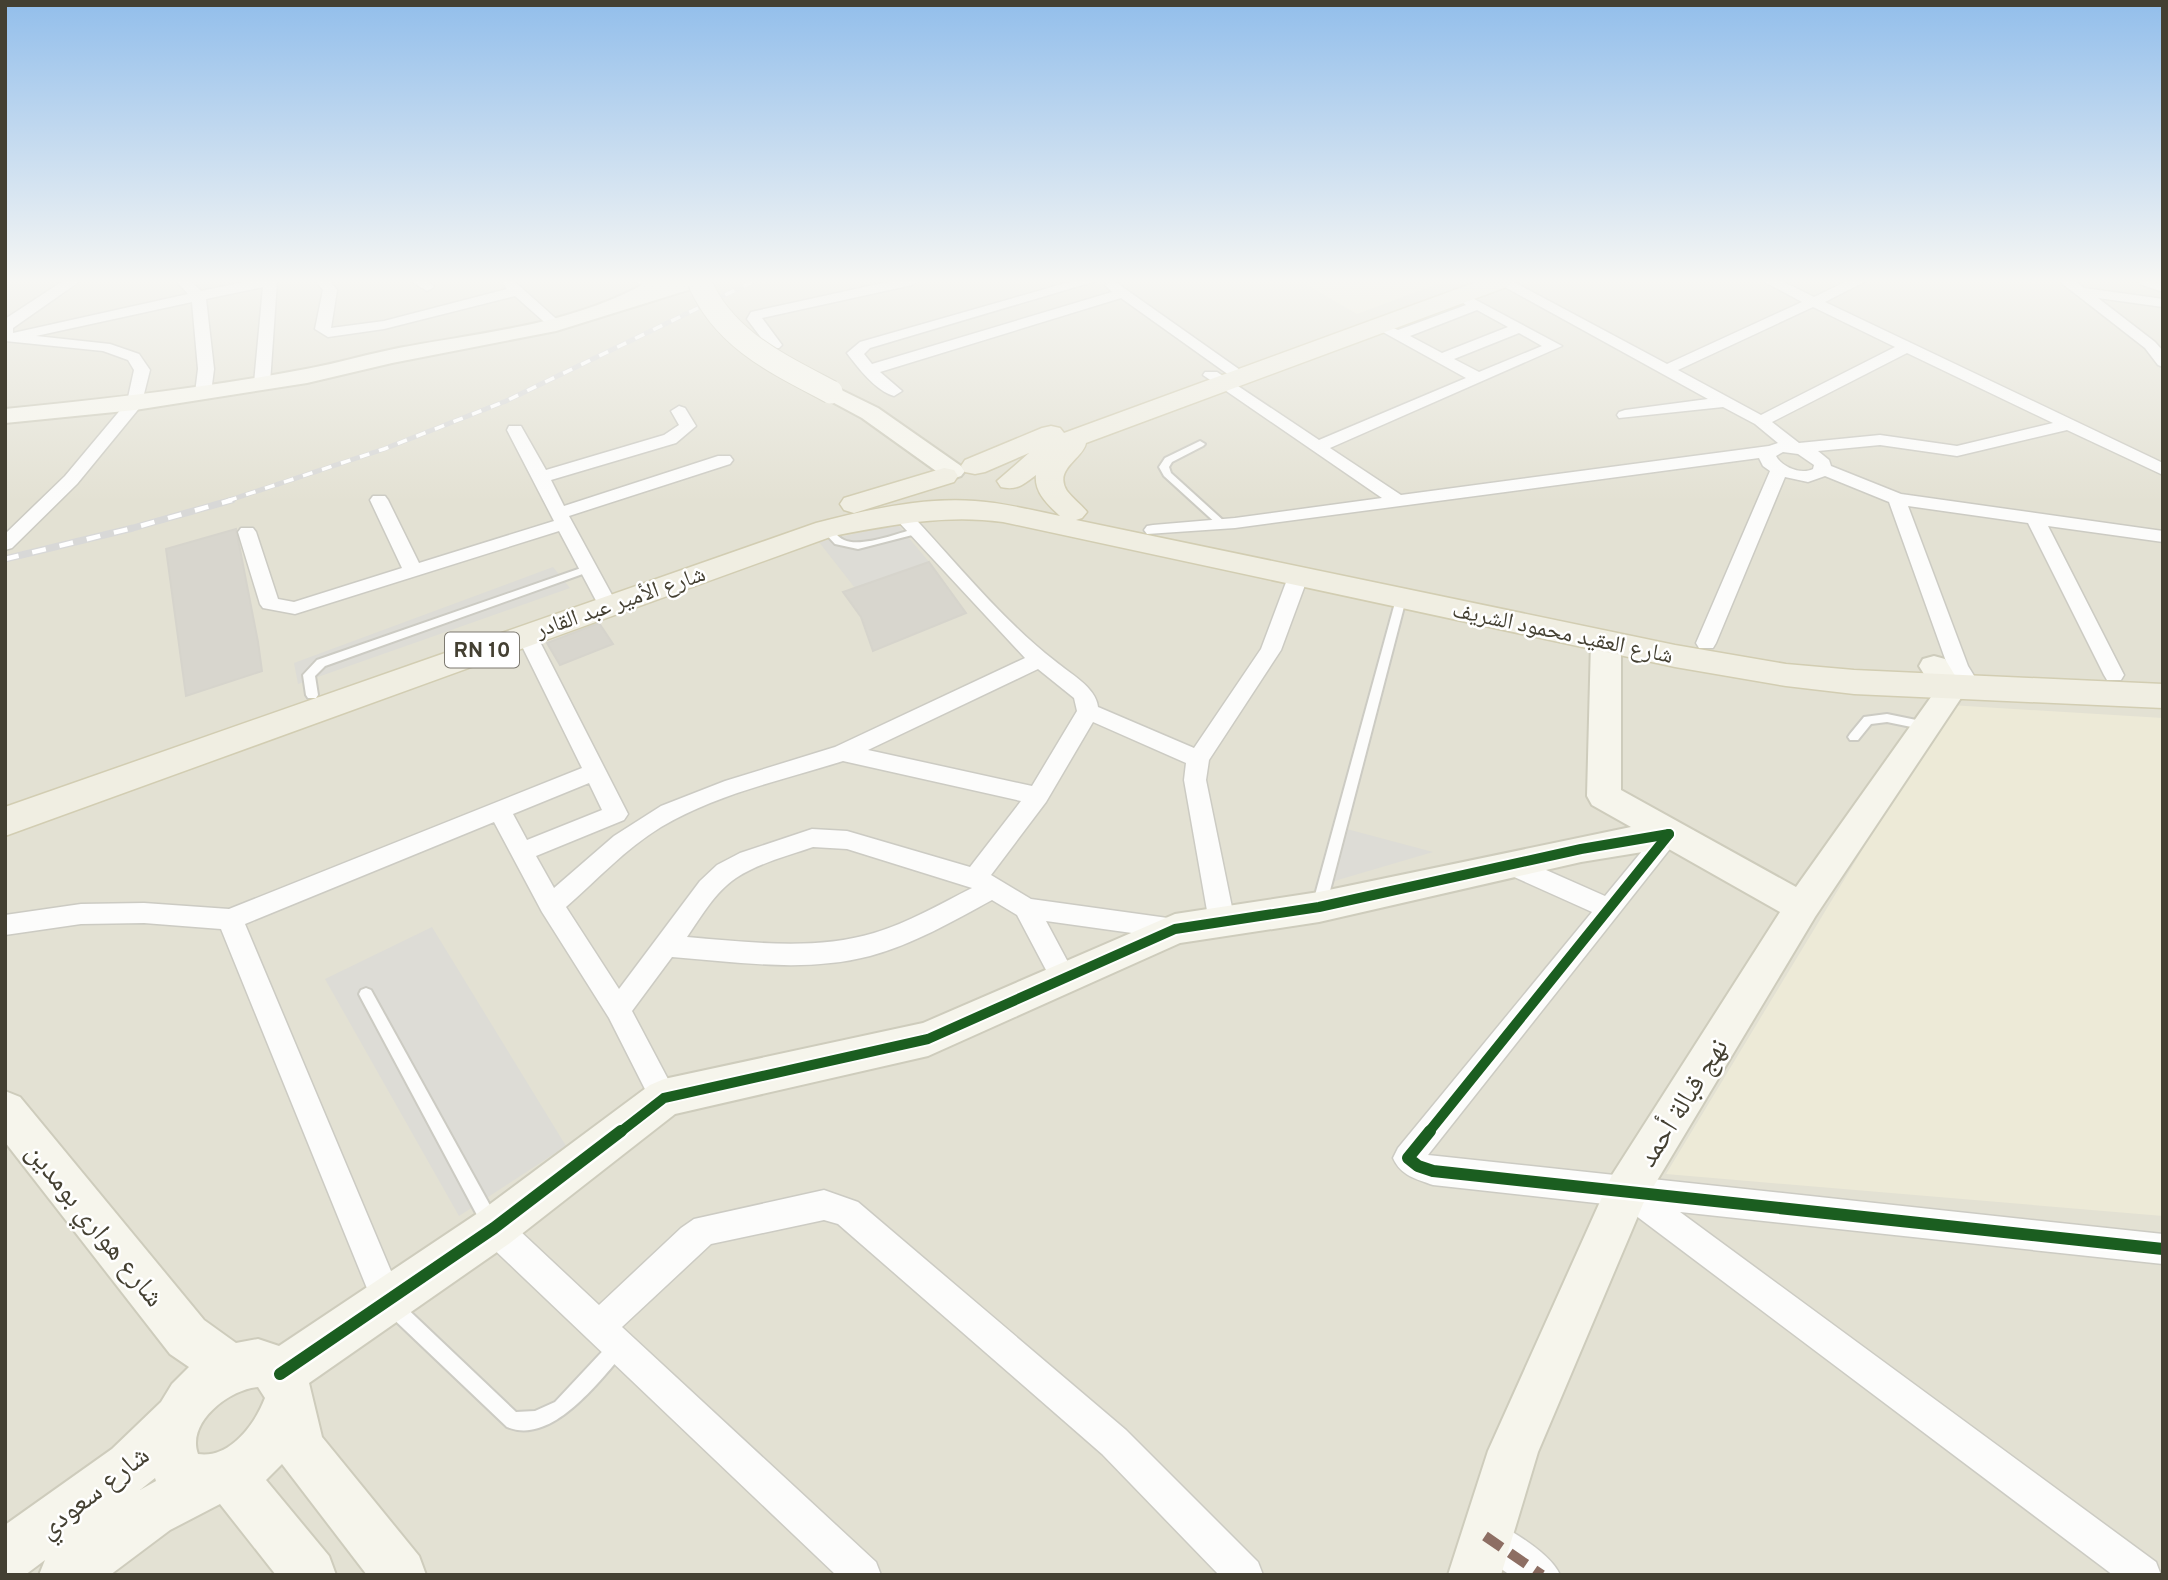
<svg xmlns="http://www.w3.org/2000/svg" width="2168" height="1580" font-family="Overpass,'Noto Naskh Arabic',sans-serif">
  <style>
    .residential { fill: #e3e1d3 }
    .education { fill: #edead7 }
    .parking { fill: #dddcd6 }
    .building { fill: #d8d6ce; stroke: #d6d4cc; stroke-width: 2 }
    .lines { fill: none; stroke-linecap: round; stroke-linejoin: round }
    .lane-casing { stroke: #cccbc3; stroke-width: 4 }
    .street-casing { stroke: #cccbc3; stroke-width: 3 }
    .secondary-casing { stroke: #ceccbc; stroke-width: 4 }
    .primary-casing { stroke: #d2cdb2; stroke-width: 3 }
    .lane { fill: #fcfcfb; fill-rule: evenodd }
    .street { fill: #fcfcfb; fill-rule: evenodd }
    .secondary { fill: #f6f5ec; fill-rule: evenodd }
    .primary { fill: #f0eee2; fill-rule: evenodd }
    .rail-far1-casing { stroke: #d8d8d7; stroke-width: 5 }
    .rail-casing { stroke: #d8d8d7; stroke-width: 7 }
    .rail-far1 { stroke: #fff; stroke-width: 3.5; stroke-dasharray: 10; stroke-linecap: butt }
    .rail { stroke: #fff; stroke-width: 4.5; stroke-dasharray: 14; stroke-linecap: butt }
    .secondary-bridge-casing { stroke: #ceccbc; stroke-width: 25; stroke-linecap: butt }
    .secondary-bridge { stroke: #f6f5ec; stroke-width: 23 }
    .quiet { stroke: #8d6e63; stroke-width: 10; stroke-dasharray: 20 10; stroke-linecap: butt }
    .cycleway-far1-casing { stroke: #fff; stroke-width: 14 }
    .cycleway-casing { stroke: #fff; stroke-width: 17 }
    .cycleway-far1 { stroke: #1b5e20; stroke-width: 10 }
    .cycleway { stroke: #1b5e20; stroke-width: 12 }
    .labels { text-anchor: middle; stroke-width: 5; stroke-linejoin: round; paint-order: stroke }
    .shield { fill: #fff; stroke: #7c7970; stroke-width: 2 }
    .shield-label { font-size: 21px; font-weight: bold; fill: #444032 }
    .street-label { font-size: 23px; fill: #444032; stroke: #fff }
    .near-street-label { font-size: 28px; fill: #444032; stroke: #fff }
  </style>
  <rect width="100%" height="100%" fill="#eeede6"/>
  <rect class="residential" x="5" y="281" width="2158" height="1294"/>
  <g class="education">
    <polygon points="1300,281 1445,281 1357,314"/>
    <polygon points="1950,705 2163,718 2163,1216 1666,1174"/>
  </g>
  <g class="parking">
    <polygon points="897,524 929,562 855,588 819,542"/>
    <polygon points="553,567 570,588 298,684 294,663"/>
    <polygon points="1343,828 1433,852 1331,882"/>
    <polygon points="432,927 566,1146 459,1216 325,979"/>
  </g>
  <g class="building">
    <polygon points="236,529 258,642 262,671 186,696 166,549"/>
    <polygon points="929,562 966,613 873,651 861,617 843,592"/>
    <polygon points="599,623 613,644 560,665 547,643"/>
  </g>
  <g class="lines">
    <defs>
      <g id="lane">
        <polygon points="1200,441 1205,444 1203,446 1172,462 1169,467 1171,473 1225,522 1225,526 1219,526 1164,476 1159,467 1165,458"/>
        <path d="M826,526C833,529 837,537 844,540C861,548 899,533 917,528L922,531L920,533L858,549L835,544L821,529Z"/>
        <polygon points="587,566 592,569 591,571 325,666 315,676 318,695 316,698 308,698 306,695 303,675 317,660"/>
        <polygon points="1401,596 1406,599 1326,906 1324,910 1319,911 1314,910 1312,906 1396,599"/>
        <polygon points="1887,714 1926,722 1932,726 1926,730 1887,722 1871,724 1858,740 1850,740 1848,737 1850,734 1864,717"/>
        <polygon points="366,988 371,990 497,1218 499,1224 497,1230 491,1232 485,1230 361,998 359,994 361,990"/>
        <path d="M391,1296L397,1299L516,1412L535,1411L555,1402L613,1340L619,1337L625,1340L628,1346L625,1352C599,1381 552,1446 507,1427L385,1311L382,1305L385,1299Z"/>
      </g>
      <g id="street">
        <polygon points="63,281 80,281 13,328 13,333 188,294 176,281 191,281 201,291 249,281 277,281 270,383 262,388 254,383 263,287 206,299 214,369 211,393 203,398 195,393 198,369 192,302 36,336 110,344 139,354 150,370 141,406 77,484 12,548 5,550 5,534 65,476 127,402 134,370 128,360 103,351 5,341 5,319"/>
        <polygon points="316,281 330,281 337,290 331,328 384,321 507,289 502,281 514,281 563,325 556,329 551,328 515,296 384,329 328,337 315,329 323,290"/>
        <polygon points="411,281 428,281 434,287 427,291"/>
        <polygon points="633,281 654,281 661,286 654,290"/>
        <polygon points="892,281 919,281 912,285 762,318 782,345 779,348 769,348 747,319 751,312"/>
        <path d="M1073,281H1096L870,348L864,354L872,364L1112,292L1105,285L1114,281L1250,377L1242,382L1236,380L1121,298L880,372L902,391L894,396C876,391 858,368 847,353L860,342Z"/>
        <path d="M1494,281H1512L1667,364L1802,302L1763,281H1782L1814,297L1847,281H1866L1825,302L2163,463V475L2067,430L1957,456L1880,445L1818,451L1829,460L1831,466L1901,494L2163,531V542L2048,526L2124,675L2121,680H2107L2104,675L2028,523L1908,506L1968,666L1981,687L1978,692L1971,694L1964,692L1948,667L1889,502L1825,476L1808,482L1785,477L1716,643L1713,648H1699L1696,643L1770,471L1763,466L1759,458L1235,528L1147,534L1144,530L1147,526L1153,525L1235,518L1382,498L1203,375L1205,372H1217L1319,440L1466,378L1372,326L1379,322L1398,330L1466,305L1454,296L1461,292L1562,346L1330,448L1401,495L1769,446L1778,443L1755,424L1723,407L1619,418L1617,415L1619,412L1625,410L1708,399ZM1813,307L1895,347L1761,415L1678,370ZM1477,310L1508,327L1442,353L1410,336ZM1519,333L1542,346L1479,372L1454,359ZM1907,353L2053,423L1957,446L1880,435L1799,443L1772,422ZM1783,452L1798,454L1814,465L1813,469C1801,475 1782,467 1776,456Z"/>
        <polygon points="2059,281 2075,281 2084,288 2163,299 2163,307 2098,298 2155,342 2163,351 2163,367 2158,365 2145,348"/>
        <polygon points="2138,281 2163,283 2163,292 2140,284"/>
        <polygon points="679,406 685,408 696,426 676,443 551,480 564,506 718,456 730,456 733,460 730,464 569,516 618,606 615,610 601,610 559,531 295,614 263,608 260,604 238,532 241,528 253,528 256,532 278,599 294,602 402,568 370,500 373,496 385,496 388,500 419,563 554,521 507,430 509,426 521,426 546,470 664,435 679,425 671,411"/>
        <path d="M901,509L907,510C955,561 1000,618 1055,661C1069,673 1096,687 1098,707L1194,748L1261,649L1288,577L1298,571L1305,573L1308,577L1281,650L1209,760L1206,780L1235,922L1231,929L1222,932L1213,929L1209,922L1184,780L1186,763L1093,722L1046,802L991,875L1031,899L1175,919L1184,922L1188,929L1184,936L1175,939L1046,921L1077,979L1073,987L1064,990L1055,987L1017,915L992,900C953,921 914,944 870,956C805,973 738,962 672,957L632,1011L678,1098L674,1107L664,1111L654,1107L609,1018L542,912L494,822L245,924L404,1302L399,1313L388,1318L377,1313L221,929L144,923L81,924L5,935V915L81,904L144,903L229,909L582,768L516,634L519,629H533L536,634L628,814L624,820L536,856L554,888L614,836L661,806L725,781L835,747L1025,658L895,518L892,514ZM1038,669L1074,698L1077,711L1032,786L868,750ZM843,761L1021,801L970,867L847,831L812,829L740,853L717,865L700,881L619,989L566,907C597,880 625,849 661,827C716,794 783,780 843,761ZM589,783L602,810L527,840L513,814ZM813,847L847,849L972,888C940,904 908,923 874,933C814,951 748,942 687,937C701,917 715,892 736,878C759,863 787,856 813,847Z"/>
        <path d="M1669,825L1677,828L1681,834L1677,840L1428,1155L2163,1234V1264L1680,1212L2156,1562L2161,1575H2113L1623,1206L1433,1185C1416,1179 1401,1176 1393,1158L1398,1148L1592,912L1503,872L1499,865L1503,858L1511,856L1519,858L1605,896L1661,828Z"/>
        <polygon points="824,1190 858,1202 1126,1430 1258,1562 1263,1575 1219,1575 1102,1454 838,1224 824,1220 711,1244 622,1327 876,1562 881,1575 836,1575 483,1239 479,1228 483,1217 494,1213 505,1217 599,1305 681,1228 694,1219"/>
        <path d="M1485,1518C1507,1527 1551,1553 1560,1575H1510L1472,1549L1467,1536L1472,1523Z"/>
      </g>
      <g id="secondary">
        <path d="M649,281H707L704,285L556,331L392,363L307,383L135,410L5,423V409C106,399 206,388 306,369C339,363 371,353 404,347C486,332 575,324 649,281Z"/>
        <polygon points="831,385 878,408 961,466 965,471 961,476 952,479 943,476 862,418 823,397 819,392 823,387"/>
        <path d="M1606,632L1616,635L1621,642V790L1796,887L1931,697L1932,687L1919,666L1923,659L1934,656L1945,659L1962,687L1961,698L1815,917L1643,1204L1538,1452L1501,1575H1448L1488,1451L1612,1175L1780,912L1667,848L1581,862L1319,922L1180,943L928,1056L675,1114L510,1243L309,1383L322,1437L419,1556L426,1575H367L282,1464L266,1480L329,1556L336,1575H276L220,1504L170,1530L110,1575H39L45,1560L25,1575H5V1525L112,1449L161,1402L172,1384L189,1367L170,1354L5,1142V1091L20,1097L204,1320L236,1343L258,1339L279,1346L478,1213L650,1085L664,1079L923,1023L1175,914L1319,892L1631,827L1592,805L1587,796L1591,642L1596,635ZM258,1387L265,1398C255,1424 230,1459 198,1454C186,1422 230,1389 258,1387ZM155,1478L156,1481L140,1490Z"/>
      </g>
      <g id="primary">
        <path d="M1479,281H1512L1509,286L1086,443C1083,459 1053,469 1067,491C1073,499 1081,504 1087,512L1082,518L1076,520L1675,645L1786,664L1854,670L2163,684V708L1854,694L1786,686L1675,667L1003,522C945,514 890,525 833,536L5,836V807L816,523C866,510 923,497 975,501C1004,503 1032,510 1060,516C1048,505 1034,492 1036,475C1024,484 1017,491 1001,487L997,481L1029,453L985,472L975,474L965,472L961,466L965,460L1042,428L1051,426L1060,428L1064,433Z"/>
        <polygon points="944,468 954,470 958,476 954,482 854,513 844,510 840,504 844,498"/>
      </g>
    </defs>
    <use href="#lane" class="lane-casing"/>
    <use href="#street" class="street-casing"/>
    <use href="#secondary" class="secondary-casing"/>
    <use href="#primary" class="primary-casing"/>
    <use href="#lane" class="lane"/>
    <use href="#street" class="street"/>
    <use href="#secondary" class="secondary"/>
    <use href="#primary" class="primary"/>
    <defs>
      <polyline id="rail-far1" points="227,501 384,449 506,401 754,281"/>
      <polyline id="rail" points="5,559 133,528 232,500"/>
    </defs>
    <use href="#rail-far1" class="rail-far1-casing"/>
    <use href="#rail" class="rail-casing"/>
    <use href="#rail-far1" class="rail-far1"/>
    <use href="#rail" class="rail"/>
    <defs>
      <path id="secondary-bridge" d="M699,281C723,339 778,364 831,392"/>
    </defs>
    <use href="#secondary-bridge" class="secondary-bridge-casing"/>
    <use href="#secondary-bridge" class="secondary-bridge"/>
    <polyline class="quiet" points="1485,1536 1542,1575"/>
    <defs>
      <g id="cycleway-far1">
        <polyline points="619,1133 664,1098 928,1039 1175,929 1319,907 1581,849 1669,834"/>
        <polyline points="1428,1133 1669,834"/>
      </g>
      <g id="cycleway">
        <polyline points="1430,1131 1408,1158 1418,1166 1433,1171 2163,1249"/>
        <polyline points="280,1374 494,1228 621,1131"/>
      </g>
    </defs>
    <use href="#cycleway-far1" class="cycleway-far1-casing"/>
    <use href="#cycleway" class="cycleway-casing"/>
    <use href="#cycleway-far1" class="cycleway-far1"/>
    <use href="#cycleway" class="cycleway"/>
  </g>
  <linearGradient id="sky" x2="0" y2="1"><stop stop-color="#92beeb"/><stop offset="0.56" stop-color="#f7f7f4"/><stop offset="1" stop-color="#f7f7f4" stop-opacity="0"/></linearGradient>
  <rect width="2168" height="502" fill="url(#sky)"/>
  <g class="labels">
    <rect class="shield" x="445" y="632.5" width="74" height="35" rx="5"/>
    <g class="shield-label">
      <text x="482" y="657">RN 10</text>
    </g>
    <g class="street-label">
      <text transform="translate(620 601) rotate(-19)" y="8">شارع الأمير عبد القادر</text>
      <text transform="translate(1563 632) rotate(12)" y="8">شارع العقيد محمود الشريف</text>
    </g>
    <g class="near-street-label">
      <text transform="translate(1682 1102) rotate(-58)" y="10">نهج قبالة أحمد</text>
      <text transform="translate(96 1224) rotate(51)" y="10">شارع هواري بومدين</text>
      <text transform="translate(93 1491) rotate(-38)" y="10">شارع سعودي</text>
    </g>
  </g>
  <rect width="2168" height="1580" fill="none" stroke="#444032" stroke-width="14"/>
</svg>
